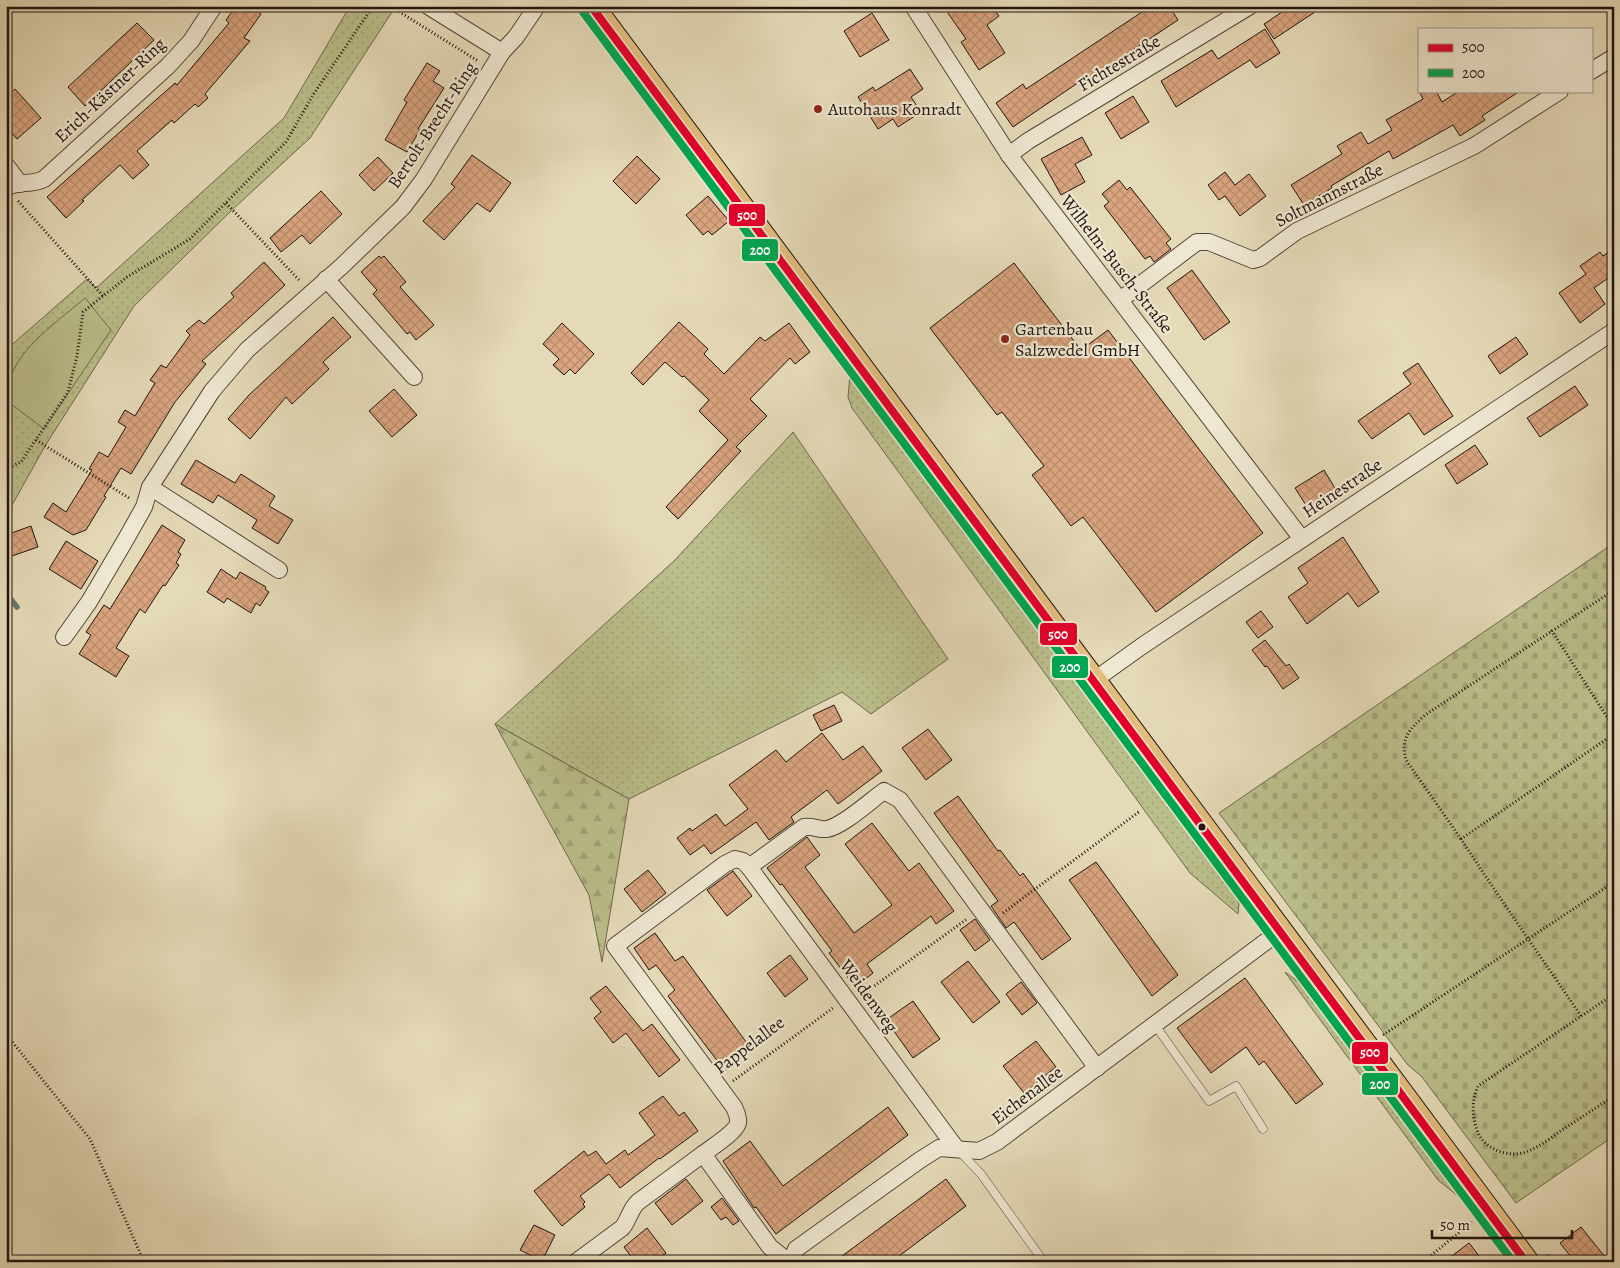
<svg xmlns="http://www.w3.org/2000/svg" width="1620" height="1268" font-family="Alegreya,serif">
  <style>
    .grass { fill: url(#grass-dots); stroke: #6e694e }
    .forest { fill: url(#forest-firs); stroke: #6e694e }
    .cemetery { fill: url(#cemetery-stones); stroke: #6e694e }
    .park { fill: #babe8b; stroke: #6e694e }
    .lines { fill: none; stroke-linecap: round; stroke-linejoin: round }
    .stream { stroke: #68786c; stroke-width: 5.5 }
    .building { fill: url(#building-cross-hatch); stroke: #221410 }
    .lane-casing { stroke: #53463a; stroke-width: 9 }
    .street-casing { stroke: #53463a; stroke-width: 18 }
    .primary-casing { stroke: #221410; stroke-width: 27 }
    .path { stroke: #221410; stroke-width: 3; stroke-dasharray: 1 2.5; stroke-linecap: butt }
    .lane { stroke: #eee7d1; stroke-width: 8 }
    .street { stroke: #eee7d1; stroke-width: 16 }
    .primary { stroke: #e2bd7c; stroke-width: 25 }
    .bus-1-casing { stroke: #eee7d1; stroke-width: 11 }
    .bus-2-casing { stroke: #eee7d1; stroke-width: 11 }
    .bus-1 { stroke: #e4002b; stroke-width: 8 }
    .bus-2 { stroke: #00a651; stroke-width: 8 }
    .poi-dot { fill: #8f2418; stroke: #eee7d1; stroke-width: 2 }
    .bus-dot { fill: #221410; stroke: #eee7d1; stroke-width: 2 }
    .labels { text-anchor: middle; stroke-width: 4.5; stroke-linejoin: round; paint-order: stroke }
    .street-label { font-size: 18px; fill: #221410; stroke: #eee7d1 }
    .poi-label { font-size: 18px; fill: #221410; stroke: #eee7d1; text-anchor: start }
    .line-badge { stroke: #eee7d1; stroke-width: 2 }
    .badge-label { font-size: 14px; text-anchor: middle; font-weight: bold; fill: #fff }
  </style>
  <defs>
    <pattern id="grass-dots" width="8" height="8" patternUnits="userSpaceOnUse" patternTransform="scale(1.25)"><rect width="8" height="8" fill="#babe8b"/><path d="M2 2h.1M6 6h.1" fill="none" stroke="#a0a277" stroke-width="1.8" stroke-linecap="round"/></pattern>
    <pattern id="forest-firs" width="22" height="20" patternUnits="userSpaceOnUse" patternTransform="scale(1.25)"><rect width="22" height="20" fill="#babe8b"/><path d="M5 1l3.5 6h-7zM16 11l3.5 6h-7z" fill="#a0a277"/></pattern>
    <pattern id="cemetery-stones" width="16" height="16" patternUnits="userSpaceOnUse" patternTransform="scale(1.25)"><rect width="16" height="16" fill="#babe8b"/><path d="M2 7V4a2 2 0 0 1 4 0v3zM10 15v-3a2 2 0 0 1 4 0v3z" fill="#a0a277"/></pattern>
    <pattern id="building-cross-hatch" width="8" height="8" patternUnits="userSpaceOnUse" patternTransform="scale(1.25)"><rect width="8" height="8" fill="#d9a47e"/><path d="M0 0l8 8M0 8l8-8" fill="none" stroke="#ba8c6c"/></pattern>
  </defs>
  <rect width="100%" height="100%" fill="#e5dab8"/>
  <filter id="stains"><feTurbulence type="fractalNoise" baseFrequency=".004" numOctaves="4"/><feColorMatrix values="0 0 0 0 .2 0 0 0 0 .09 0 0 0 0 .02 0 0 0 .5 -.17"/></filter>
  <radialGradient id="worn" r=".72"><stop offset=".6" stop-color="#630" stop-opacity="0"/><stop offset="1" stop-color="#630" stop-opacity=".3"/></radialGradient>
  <g class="grass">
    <polygon points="350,6 390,6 394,9 310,138 233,209 134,306 45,446 6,516 7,349 87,279 96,288 284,118"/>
    <polygon points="850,374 1232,882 1239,904 1238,914 1190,873 852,408 848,397"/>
    <polygon points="793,432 948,659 871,714 842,692 629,799 495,724 675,560"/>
    <polygon points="1285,972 1307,988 1459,1186 1464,1201 1438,1180"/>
  </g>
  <polygon class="forest" points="495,724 629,799 602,962 589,895"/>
  <polygon class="cemetery" points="1614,543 1614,1136 1516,1203 1422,1077 1407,1064 1219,813"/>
  <path class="park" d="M85,298L111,330L44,429L6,400C6,355 54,325 85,298Z"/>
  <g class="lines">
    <polyline class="stream" points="6,593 17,607"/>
  </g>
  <g class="building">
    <polygon points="236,6 250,6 261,14 244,38 250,41 205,94 208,98 198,107 195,104 174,123 172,120 137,151 149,165 133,179 120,165 82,200 84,201 66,218 47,197 175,83 177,85 229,23 226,20"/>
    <polygon points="943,6 992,6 999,16 987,25 1005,53 979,70 961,42 966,39"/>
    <polygon points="1151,6 1169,6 1178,20 1086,81 1085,78 1013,127 996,103 1023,84 1026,89"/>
    <polygon points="1291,6 1324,6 1274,39 1264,24"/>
    <polygon points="872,13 889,40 860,57 844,31"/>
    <polygon points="137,23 154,40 85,106 68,87"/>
    <polygon points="1265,29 1280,53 1256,68 1250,60 1176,107 1161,81 1212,50 1218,59"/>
    <polygon points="427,63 440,71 433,81 444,88 418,129 420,130 407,152 385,140 407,102 404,100"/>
    <polygon points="910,69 923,89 911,97 921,112 898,127 893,119 878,129 858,97 873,87 875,91"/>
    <polygon points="15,89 41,118 17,139 6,127 6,97"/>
    <polygon points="1419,91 1436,91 1442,102 1459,91 1520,91 1482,116 1485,120 1460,136 1453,125 1393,159 1389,151 1331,186 1332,188 1304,205 1291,185 1342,154 1337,146 1361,132 1368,144 1392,130 1386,120 1423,99"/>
    <polygon points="1133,96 1149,122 1121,139 1105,113"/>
    <polygon points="1082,137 1092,155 1075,164 1085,182 1061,195 1041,159"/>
    <polygon points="472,155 511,183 490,212 477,203 444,240 423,221 455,187 451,184"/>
    <polygon points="637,156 660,179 636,204 613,181"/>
    <polygon points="378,157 393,173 374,191 359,175"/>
    <polygon points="1225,172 1235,185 1249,174 1266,196 1240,216 1225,196 1219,200 1208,185"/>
    <polygon points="1119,180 1127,190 1130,187 1171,239 1166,243 1171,249 1154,262 1150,256 1145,259 1104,206 1109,202 1102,194"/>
    <polygon points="321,191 342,214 310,244 302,235 281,252 270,238"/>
    <polygon points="708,196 729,221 712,235 708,231 703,235 686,215"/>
    <polygon points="1614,248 1614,274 1594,288 1605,304 1580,323 1559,293 1586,274 1580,266 1600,252 1603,256"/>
    <polygon points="379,256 381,258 384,256 406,282 400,287 434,325 416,340 410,332 407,334 373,294 377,290 361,272"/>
    <polygon points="264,262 285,285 202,361 206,364 175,402 131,474 121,468 104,496 106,497 86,530 73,535 44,517 53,503 66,512 92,470 89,469 99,452 108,457 126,427 118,422 125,410 135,416 155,383 150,380 161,365 166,368 190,335 186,331 199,320 204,324 234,297 231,293"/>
    <polygon points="1014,263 1081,350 1108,330 1263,533 1156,612 1083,517 1071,526 1032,475 1044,466 1002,412 997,415 930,328"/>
    <polygon points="1192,270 1230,322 1204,340 1167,288"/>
    <polygon points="333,317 351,337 323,362 329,369 292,404 286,397 250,439 228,419 249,395"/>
    <polygon points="679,322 708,349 704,354 724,374 760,337 765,341 789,323 810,352 795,364 790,358 750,399 767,416 736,447 741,451 678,519 666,507 728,440 699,411 709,400 684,376 682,377 665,362 643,385 631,373"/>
    <polygon points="562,323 594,354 575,374 570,369 564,375 553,365 559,359 543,344"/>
    <polygon points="1516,337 1528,354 1500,374 1488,356"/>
    <polygon points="1418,363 1453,416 1424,435 1409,413 1372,439 1358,421 1411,384 1403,373"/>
    <polygon points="1575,386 1588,405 1540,437 1527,418"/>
    <polygon points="394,389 417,415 392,437 369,411"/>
    <polygon points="1475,445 1488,464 1457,484 1445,465"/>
    <polygon points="196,460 235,483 241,474 275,496 269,506 293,520 278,544 252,528 257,520 218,495 213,503 181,484"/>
    <polygon points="1324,470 1339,495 1311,513 1295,488"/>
    <polygon points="162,525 185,540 178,552 181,554 176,563 179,565 165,586 163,585 145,613 140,609 116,648 129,656 116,677 79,654 91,635 86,632 104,605 110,609"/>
    <polygon points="31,526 38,547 9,557 6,548 6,535"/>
    <polygon points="1343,537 1379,592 1358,607 1348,593 1307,624 1288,597 1308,583 1298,568"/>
    <polygon points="66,541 98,561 81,589 49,569"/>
    <polygon points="221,569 236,579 240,572 266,587 265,589 269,592 260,606 256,603 251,613 227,598 224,603 207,592"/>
    <polygon points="1261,611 1273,627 1258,638 1246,622"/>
    <polygon points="1265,640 1286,666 1289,664 1299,678 1283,689 1267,666 1265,667 1252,650"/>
    <polygon points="834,705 842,721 821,731 813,715"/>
    <polygon points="928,729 952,760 926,780 902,748"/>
    <polygon points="822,733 843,760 863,746 882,771 838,804 827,790 791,817 794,822 769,840 756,822 711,854 704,845 690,855 677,838 690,828 692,831 716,814 725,826 748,809 729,785 776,750 786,762"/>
    <polygon points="958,796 998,851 1000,850 1020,876 1023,873 1071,939 1042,960 1014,922 1006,928 991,906 998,901 934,813"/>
    <polygon points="872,823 909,871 919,863 954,911 936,924 931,916 867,964 873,973 855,987 829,953 832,951 782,884 780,885 767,868 807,837 820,855 805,867 854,933 892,905 845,844"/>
    <polygon points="1096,862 1178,975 1152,996 1069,880"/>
    <polygon points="648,870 666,893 642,912 624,889"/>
    <polygon points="733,871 752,896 727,916 707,890"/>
    <polygon points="975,919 990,940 975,951 960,930"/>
    <polygon points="655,933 675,961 683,956 752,1050 725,1071 668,996 675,990 656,965 649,970 634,948"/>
    <polygon points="790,955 808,979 785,997 767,973"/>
    <polygon points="968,961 1000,1002 973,1023 941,982"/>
    <polygon points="1245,978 1323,1084 1296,1104 1264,1061 1259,1065 1246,1047 1211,1073 1177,1028"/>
    <polygon points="1021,982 1037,1003 1022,1015 1006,994"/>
    <polygon points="606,986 643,1031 652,1024 680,1060 659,1077 626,1033 613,1043 594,1018 601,1012 590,998"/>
    <polygon points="913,1001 940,1039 913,1058 886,1020"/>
    <polygon points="1036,1041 1056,1067 1024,1093 1003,1066"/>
    <polygon points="663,1096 679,1116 684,1112 698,1131 660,1159 659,1158 620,1188 609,1174 580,1196 585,1202 583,1204 585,1207 562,1226 534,1191 584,1151 588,1156 596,1151 606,1164 625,1150 628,1155 655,1135 639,1113"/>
    <polygon points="888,1107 908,1135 776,1234 756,1207 754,1208 723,1161 750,1141 783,1186"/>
    <polygon points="686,1179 703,1201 672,1225 655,1203"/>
    <polygon points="946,1179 966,1206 891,1262 834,1262"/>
    <polygon points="722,1198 739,1221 733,1225 726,1217 721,1220 711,1207"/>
    <polygon points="534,1225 555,1235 542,1261 520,1250"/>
    <polygon points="1581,1227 1609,1262 1575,1262 1560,1243"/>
    <polygon points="647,1228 666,1253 655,1262 635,1262 624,1247"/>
    <polygon points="1469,1243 1484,1262 1444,1262"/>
  </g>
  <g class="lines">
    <defs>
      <g id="lane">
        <polyline points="1155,1025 1209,1101 1236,1086 1263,1129"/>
        <polyline points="960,1152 981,1174 1044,1262"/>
      </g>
      <g id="street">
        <polyline points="428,6 502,52 516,37 537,6"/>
        <polyline points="913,6 1009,155 1302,539"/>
        <polyline points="1591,71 1614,57"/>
        <polyline points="1009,155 1028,141 1250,6"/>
        <polyline points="6,165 20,184"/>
        <path d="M6,188C18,180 30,186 44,179L168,66L191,41L214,6"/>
        <polyline points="326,279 414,377"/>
        <polyline points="1120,300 1197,242 1209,242 1253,260 1260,258 1297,231 1474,146 1560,91"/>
        <polyline points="150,487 279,570"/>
        <polyline points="64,637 89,602 126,539 144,507 150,487 212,391 247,350 342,266 403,207 424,179 502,52"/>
        <polyline points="1093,681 1142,646 1614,331"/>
        <polyline points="749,867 956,1148"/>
        <path d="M576,1262L622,1228C629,1220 630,1209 638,1202L703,1154"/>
        <path d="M789,1262L770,1247L703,1154C711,1148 736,1132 738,1123C739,1117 736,1112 734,1107L615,946L725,864L735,859L743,861L749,867L804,827C814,826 819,830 827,829C843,826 870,801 884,791L900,800L1097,1068"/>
        <polyline points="791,1262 796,1249 920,1160 939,1148 979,1151 997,1142 1280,931"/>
      </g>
      <polyline id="primary" points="591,6 1526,1262"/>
    </defs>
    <use href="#lane" class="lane-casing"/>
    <use href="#street" class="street-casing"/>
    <use href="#primary" class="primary-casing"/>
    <g class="path">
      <polyline points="390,6 478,61"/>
      <polyline points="18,201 103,296"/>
      <polyline points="226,203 300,281"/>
      <polyline points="36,440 129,498"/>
      <polyline points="6,469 21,462 68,392 77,356 83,312 127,277 190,239 286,142 313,95 373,6"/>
      <polyline points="1614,590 1552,631 1614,728"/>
      <path d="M1461,839L1406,760C1400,738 1410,729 1425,715L1552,631"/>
      <polyline points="1003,913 1140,811"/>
      <polyline points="863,994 967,919"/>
      <path d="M1614,994L1478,1086C1471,1101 1472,1120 1479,1135C1487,1150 1510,1158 1526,1152C1539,1147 1551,1138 1562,1130C1579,1119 1597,1107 1614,1096"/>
      <path d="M1581,1016C1541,957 1500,899 1461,839L1614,734"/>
      <polyline points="6,1034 90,1139 144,1262"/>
      <polyline points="1383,1035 1614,882"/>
      <polyline points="733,1081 833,1008"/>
      <polyline points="1547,1255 1552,1262"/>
      <polyline points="1423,1262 1472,1222"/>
    </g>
    <use href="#lane" class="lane"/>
    <use href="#street" class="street"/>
    <use href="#primary" class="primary"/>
    <defs>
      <polyline id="bus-1" points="591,6 1526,1262"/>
      <polyline id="bus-2" points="583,12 1513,1262"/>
    </defs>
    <use href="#bus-1" class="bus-1-casing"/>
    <use href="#bus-2" class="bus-2-casing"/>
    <use href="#bus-1" class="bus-1"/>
    <use href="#bus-2" class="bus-2"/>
  </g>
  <g class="poi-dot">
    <circle cx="818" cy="109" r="5"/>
    <circle cx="1005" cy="339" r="5"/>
  </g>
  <circle class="bus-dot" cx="1202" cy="827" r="4.5"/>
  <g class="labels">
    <g class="street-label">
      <text transform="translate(1119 63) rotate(-31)" y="6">Fichtestraße</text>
      <text transform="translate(110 90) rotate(-43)" y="6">Erich-Kästner-Ring</text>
      <text transform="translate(432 125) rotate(-57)" y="6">Bertolt-Brecht-Ring</text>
      <text transform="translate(1329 195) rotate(-27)" y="6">Soltmannstraße</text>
      <text transform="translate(1117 264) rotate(52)" y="6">Wilhelm-Busch-Straße</text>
      <text transform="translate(1342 488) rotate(-34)" y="6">Heinestraße</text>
      <text transform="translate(869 996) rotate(54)" y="6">Weidenweg</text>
      <text transform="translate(749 1045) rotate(-37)" y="6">Pappelallee</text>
      <text transform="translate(1027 1095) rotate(-37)" y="6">Eichenallee</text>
    </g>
    <g class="poi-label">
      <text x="828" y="115">Autohaus Konradt</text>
      <text x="1015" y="335">Gartenbau<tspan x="1015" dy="21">Salzwedel GmbH</tspan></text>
    </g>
  </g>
  <g class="line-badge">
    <rect x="728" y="203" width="38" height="24" rx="5" fill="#e4002b"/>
    <rect x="741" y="238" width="38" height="24" rx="5" fill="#00a651"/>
    <rect x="1039" y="622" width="39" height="24" rx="5" fill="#e4002b"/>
    <rect x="1051" y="655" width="38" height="24" rx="5" fill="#00a651"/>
    <rect x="1351" y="1041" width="38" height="24" rx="5" fill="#e4002b"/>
    <rect x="1361" y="1072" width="38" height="24" rx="5" fill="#00a651"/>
  </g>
  <g class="badge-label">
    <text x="747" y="220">500</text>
    <text x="760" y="255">200</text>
    <text x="1058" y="639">500</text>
    <text x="1070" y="672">200</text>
    <text x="1370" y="1057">500</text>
    <text x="1380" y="1089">200</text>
  </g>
  <rect width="1620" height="1268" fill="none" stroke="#e5dab8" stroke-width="25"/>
  <rect x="8" y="8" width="1605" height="1253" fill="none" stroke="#221410" stroke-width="2.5"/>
  <rect x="12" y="12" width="1595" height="1243" fill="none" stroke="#221410"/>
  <rect x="1418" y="28" width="175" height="65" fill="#eee7d1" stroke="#9c9384"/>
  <rect x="1428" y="44" width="25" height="8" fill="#e4002b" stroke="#9c9384"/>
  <text x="1462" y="52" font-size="15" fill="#221410">500</text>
  <rect x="1428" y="69" width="25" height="8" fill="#00a651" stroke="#9c9384"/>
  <text x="1462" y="78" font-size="15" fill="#221410">200</text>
  <path d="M1432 1230v8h140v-8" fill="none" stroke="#221410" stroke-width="2.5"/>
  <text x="1440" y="1230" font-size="15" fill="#221410" stroke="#eee7d1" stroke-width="4" paint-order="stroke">50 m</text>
  <rect width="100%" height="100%" filter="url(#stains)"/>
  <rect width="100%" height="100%" fill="url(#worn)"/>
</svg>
